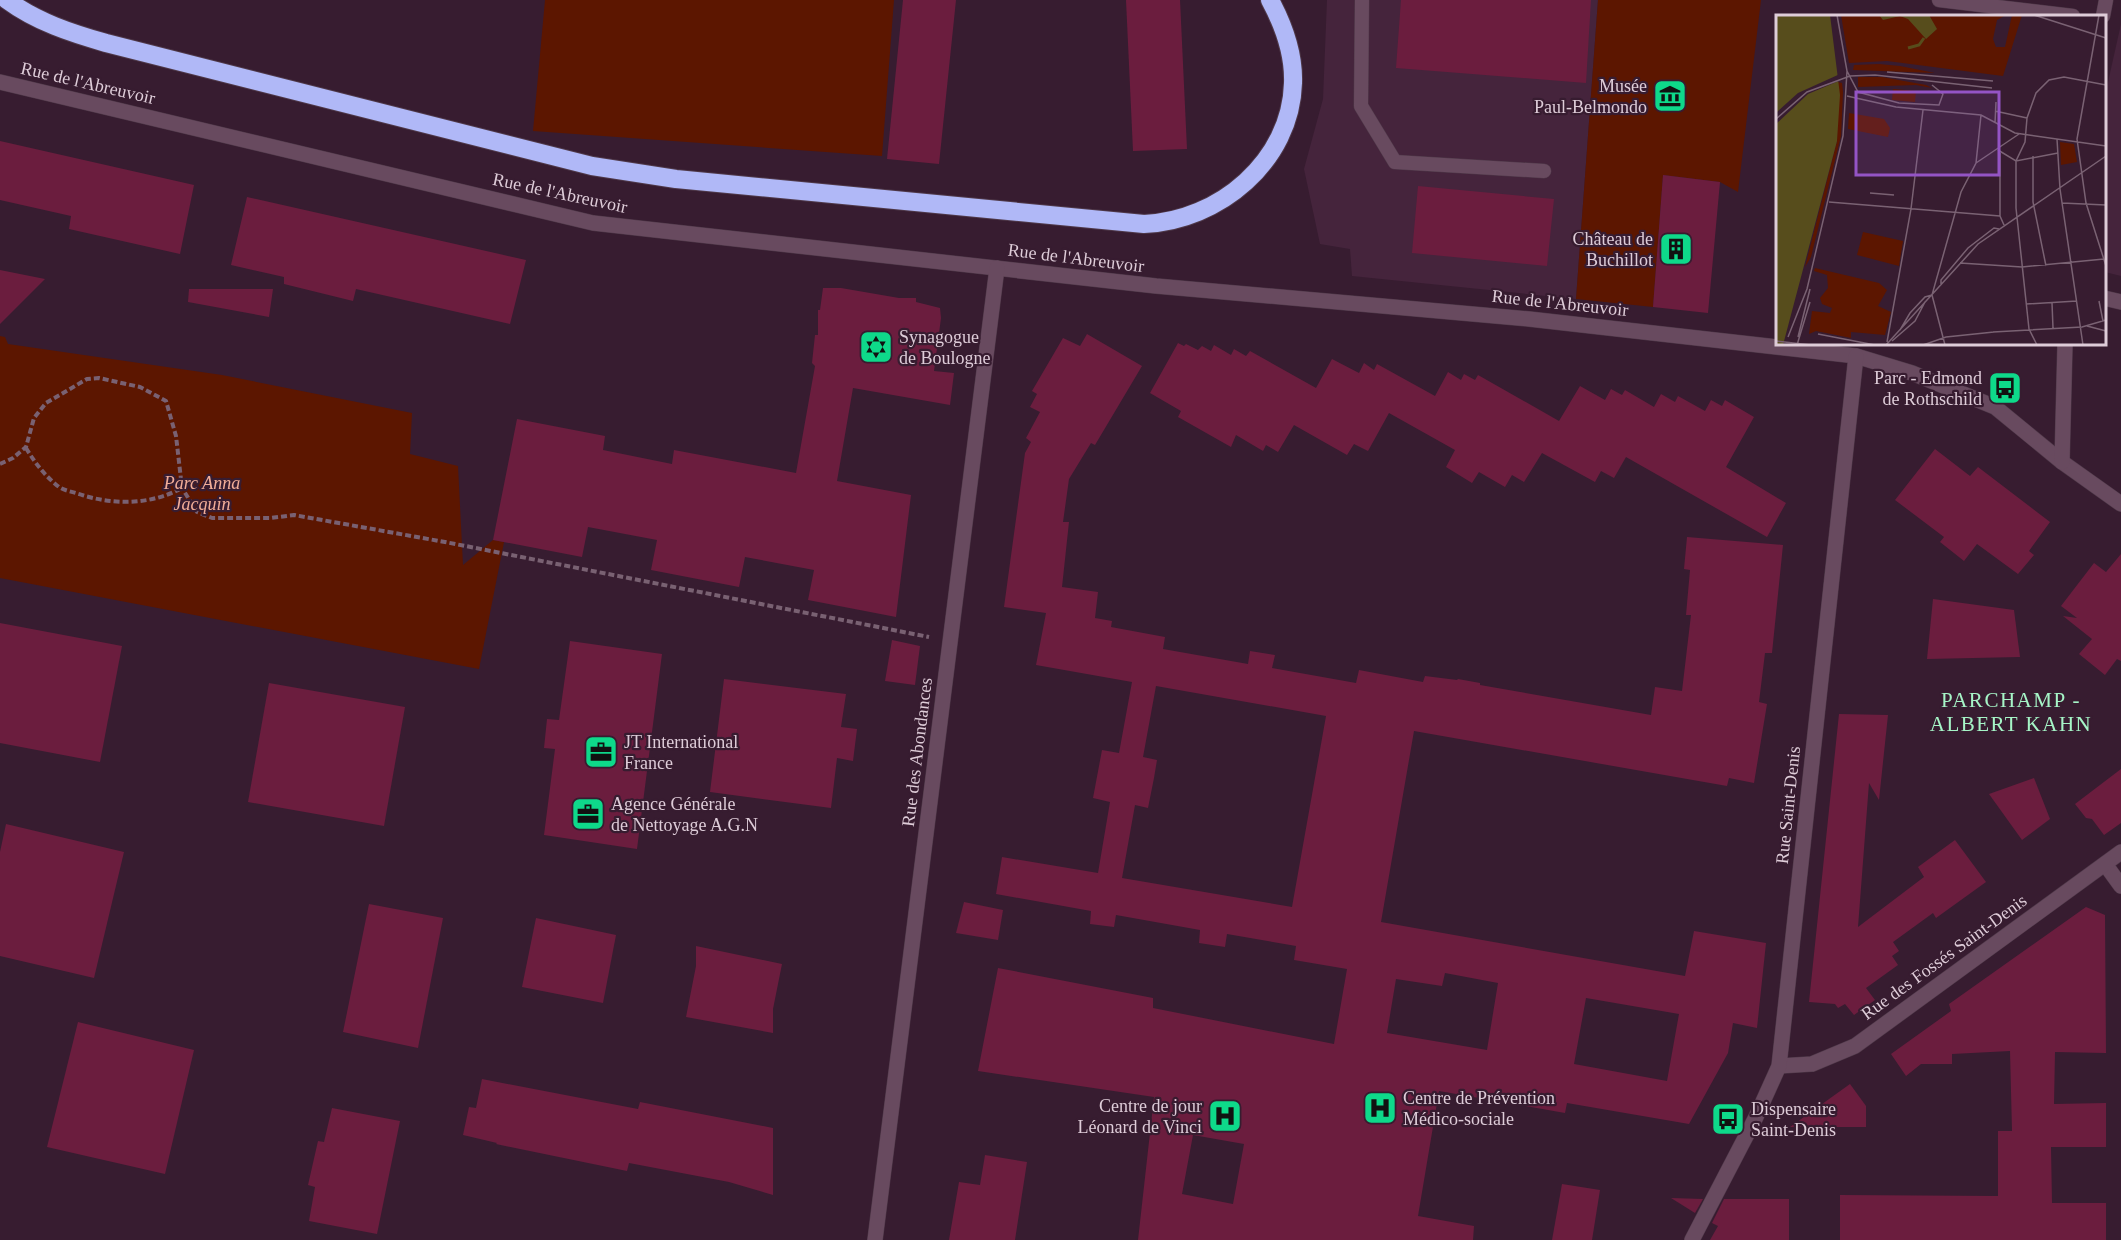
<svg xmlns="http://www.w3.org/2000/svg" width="2121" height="1240" font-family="Georgia,serif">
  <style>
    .built { fill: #45243c }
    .green { fill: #5c1600 }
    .building { fill: #6b1d3e; fill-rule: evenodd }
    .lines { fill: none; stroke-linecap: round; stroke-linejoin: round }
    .service-casing { stroke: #4f3949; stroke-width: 15 }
    .minor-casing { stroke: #4f3949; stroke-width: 16 }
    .motorway-casing { stroke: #4f3949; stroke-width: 20 }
    .path { stroke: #796172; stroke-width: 4; stroke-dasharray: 6 3; stroke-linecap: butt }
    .service { stroke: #684a5f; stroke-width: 14 }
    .minor { stroke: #684a5f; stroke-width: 15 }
    .motorway { stroke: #b0b8f7; stroke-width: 18 }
    .labels { text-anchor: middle; stroke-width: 4.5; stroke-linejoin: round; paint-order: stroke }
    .street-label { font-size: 18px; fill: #deccd8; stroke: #371c30 }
    .poi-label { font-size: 18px; fill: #deccd8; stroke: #371c30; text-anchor: start }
    .park-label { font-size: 18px; font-style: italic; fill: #f2ad98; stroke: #371c30 }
    .quarter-label { font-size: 21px; letter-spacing: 1.5px; fill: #a6f5c7; stroke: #371c30 }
    .inset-river { fill: none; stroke: #574d1c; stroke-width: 3 }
    .inset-road { fill: none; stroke: #7a6273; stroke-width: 1.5 }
    .view { fill: #9454c5; fill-opacity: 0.15; stroke: #9454c5; stroke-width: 3 }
    .inset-edge { fill: none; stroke: #deccd8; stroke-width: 3 }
  </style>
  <rect width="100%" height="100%" fill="#371c30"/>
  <g class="built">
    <polygon points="1327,0 1598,0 1576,299 1352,276 1350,249 1320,244 1304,169 1323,99"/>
    <polygon points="2121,24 2121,276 2105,272 2104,100"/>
  </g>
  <g class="green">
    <polygon points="545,0 894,0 882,156 533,131"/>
    <polygon points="1598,0 1761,0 1738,192 1720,182 1663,175 1653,307 1576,299"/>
    <polygon points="0,336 5,337 8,344 222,375 412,413 410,454 458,466 463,565 493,540 504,542 479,669 0,578"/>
  </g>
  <g class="building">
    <polygon points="903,0 956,0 939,164 887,159"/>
    <polygon points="1126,0 1180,0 1187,149 1133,151"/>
    <polygon points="1401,0 1591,0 1586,83 1396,68"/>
    <polygon points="0,141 194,185 180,254 69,229 71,216 0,200"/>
    <polygon points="1663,175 1720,182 1708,313 1653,307"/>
    <polygon points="1418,186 1554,199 1547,266 1412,253"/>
    <polygon points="247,197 526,260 510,324 356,289 353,301 284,284 284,277 231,265"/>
    <polygon points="0,270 45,279 0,324"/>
    <polygon points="823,288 841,288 899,298 916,298 916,302 940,308 941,318 934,371 954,373 950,405 853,388 837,481 911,495 896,617 808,600 814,570 745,557 739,587 651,570 657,540 588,527 582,557 493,540 517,419 605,436 603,450 672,464 674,450 796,473 815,366 812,363 815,335 818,335 818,310 820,310"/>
    <polygon points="189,289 273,289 269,317 188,302"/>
    <path d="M1087,334L1142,366L1095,445L1091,443L1069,479L1063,522H1069L1062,587L1098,592L1095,618L1112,621L1111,627L1165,637L1163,649L1248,664L1250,651L1275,655L1272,668L1356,683L1359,670L1423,682L1425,676L1457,680L1458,679L1480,683V685L1651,715L1655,687L1682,691L1691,615H1686L1690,570L1684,569L1687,537L1783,545L1772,653H1765L1759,702L1767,704L1754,783L1729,778L1727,786L1414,731L1381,922L1685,976L1694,931L1766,943L1757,1028L1733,1023L1728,1053L1689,1124L1567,1103L1565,1113L1439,1091L1418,1216L1474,1226L1473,1240H1138L1154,1097L978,1071L998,968L1153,998V1008L1334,1044L1347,969L1294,960L1296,946L1227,934L1225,947L1199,943L1200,930L1116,915L1114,927L1090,924L1091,911L996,894L1002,857L1098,873L1110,802L1093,798L1102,750L1119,753L1132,682L1036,665L1046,613L1004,607L1025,453L1031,442L1026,438L1040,412L1030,407L1037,394L1032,391L1063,338L1080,346ZM1156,686L1326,716L1292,907L1122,878L1135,805L1148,808L1154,778L1157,760L1143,757ZM1445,973L1498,983L1487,1050L1387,1033L1396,979L1442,986ZM1586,998L1679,1014L1667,1081L1574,1064ZM1193,1135L1244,1144L1233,1204L1182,1194Z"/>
    <polygon points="1178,343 1184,346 1186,344 1198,350 1202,346 1211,351 1214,345 1231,355 1234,349 1246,356 1250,351 1316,388 1332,359 1359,373 1364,363 1374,370 1377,364 1435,396 1448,372 1461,380 1464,374 1475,380 1478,375 1559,421 1580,386 1605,400 1611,389 1622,395 1625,390 1654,407 1661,394 1675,402 1678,396 1705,411 1711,400 1722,406 1725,400 1754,417 1726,467 1786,503 1767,537 1626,457 1614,478 1601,471 1595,482 1542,453 1524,482 1512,475 1505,487 1479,472 1472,483 1446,467 1455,450 1389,413 1368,451 1354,444 1347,455 1294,425 1278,452 1266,445 1263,451 1236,435 1231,447 1178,417 1181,411 1150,393"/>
    <polygon points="1935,449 1970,476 1978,467 2050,522 2029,551 2034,555 2018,574 1977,544 1964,561 1940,542 1944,537 1895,500"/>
    <polygon points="2121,554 2121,661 2117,659 2105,675 2079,654 2092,639 2063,616 2077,618 2061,606 2094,563 2106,572"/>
    <polygon points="1933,599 2014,610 2020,657 1927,659"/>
    <polygon points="0,623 122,646 100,762 0,743"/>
    <polygon points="892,640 920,646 915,685 885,681"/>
    <polygon points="570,641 662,654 637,849 544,835 555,749 544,748 547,719 559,720"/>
    <polygon points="724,679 846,694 841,727 857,729 853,761 837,758 831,808 710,792"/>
    <polygon points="269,683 405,707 384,826 248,802"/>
    <polygon points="1839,714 1888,715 1879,800 1869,783 1858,927 1924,877 1918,867 1955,840 1986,882 1936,918 1933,913 1893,942 1899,951 1892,956 1898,965 1866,988 1875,1000 1854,1015 1845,1004 1838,1008 1835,1004 1809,1002"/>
    <polygon points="2121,769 2121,823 2104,835 2092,819 2086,818 2075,804"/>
    <polygon points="2034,778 2050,819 2022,840 1989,794"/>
    <polygon points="6,824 124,852 94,978 0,956 0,852"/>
    <polygon points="964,902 1003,910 998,940 956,933"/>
    <polygon points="369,904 443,918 418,1048 343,1032"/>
    <polygon points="2086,907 2105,915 2106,1053 2055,1052 2054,1104 2106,1103 2106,1147 2051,1147 2052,1203 2106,1203 2106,1240 1840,1240 1840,1195 1998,1196 1998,1131 2012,1131 2010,1051 1952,1054 1952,1064 1921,1064 1906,1076 1891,1054 1951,1011 1949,1004"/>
    <polygon points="536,918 616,935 603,1003 522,987"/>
    <polygon points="696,946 782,964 773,1009 773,1033 686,1017 696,966"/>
    <polygon points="78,1022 194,1050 165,1174 47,1147"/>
    <polygon points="482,1079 638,1109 640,1102 773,1128 773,1195 729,1182 629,1163 627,1171 496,1144 497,1143 463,1135 469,1107 476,1108"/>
    <polygon points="1850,1084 1866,1106 1866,1127 1790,1127"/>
    <polygon points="332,1108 400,1121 377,1234 309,1221 315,1187 308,1185 318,1141 324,1142"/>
    <polygon points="985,1155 1027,1162 1015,1240 949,1240 959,1182 980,1185"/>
    <polygon points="1562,1184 1600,1190 1592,1240 1552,1240"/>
    <polygon points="1671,1198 1703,1199 1695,1213"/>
    <polygon points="1724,1199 1789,1199 1789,1240 1710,1240 1718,1226 1712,1223"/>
  </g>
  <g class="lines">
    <defs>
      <g id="service">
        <polyline points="1362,0 1361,106 1395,162 1544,171"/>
        <polyline points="1939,0 2073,16"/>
        <polyline points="2103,16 2106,0"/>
      </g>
      <g id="minor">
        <polyline points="0,82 593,223 1156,286 1529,319 1856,356 1912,373 1995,407 2062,462 2121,504"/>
        <polyline points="2104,298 2121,302"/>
        <polyline points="2062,462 2065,344"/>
        <polyline points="2105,864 2121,886"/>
        <polyline points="1779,1066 1812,1064 1855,1046 2121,852"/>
        <polyline points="875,1240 997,268"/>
        <polyline points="1692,1240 1756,1117 1779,1066 1856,356"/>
      </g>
      <path id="motorway" d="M7,0C37,22 71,33 106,43L592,166L676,179L1144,224C1219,221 1291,161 1293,83C1294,54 1284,26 1270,0"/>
    </defs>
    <use href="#service" class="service-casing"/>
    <use href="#minor" class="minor-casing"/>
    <use href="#motorway" class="motorway-casing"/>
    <g class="path">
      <path d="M26,448C35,463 45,476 59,487C65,491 74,492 82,495C114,505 151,505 182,488"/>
      <polyline points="0,464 13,458 26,447 34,418 46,403 87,379 99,378 140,387 166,401 176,436 182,488 197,512 212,518 271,518 294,515 445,542 929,637"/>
    </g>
    <use href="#service" class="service"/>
    <use href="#minor" class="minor"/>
    <use href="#motorway" class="motorway"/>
  </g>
  <defs>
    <symbol id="museum-square" viewBox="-11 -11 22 22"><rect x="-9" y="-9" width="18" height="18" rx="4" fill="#0ed98a" stroke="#371c30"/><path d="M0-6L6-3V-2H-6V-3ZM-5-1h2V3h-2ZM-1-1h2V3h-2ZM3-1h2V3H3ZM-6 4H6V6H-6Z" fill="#111"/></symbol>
    <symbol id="building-square" viewBox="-11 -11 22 22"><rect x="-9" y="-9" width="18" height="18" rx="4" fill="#0ed98a" stroke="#371c30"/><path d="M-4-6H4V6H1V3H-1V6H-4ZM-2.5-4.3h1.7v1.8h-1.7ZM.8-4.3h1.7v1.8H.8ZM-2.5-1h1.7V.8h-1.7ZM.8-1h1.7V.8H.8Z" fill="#111"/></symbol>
    <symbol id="synagogue-square" viewBox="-11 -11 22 22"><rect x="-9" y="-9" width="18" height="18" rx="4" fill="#0ed98a" stroke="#371c30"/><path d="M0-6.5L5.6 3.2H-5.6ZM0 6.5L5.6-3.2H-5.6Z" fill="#111"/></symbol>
    <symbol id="bus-square" viewBox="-11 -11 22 22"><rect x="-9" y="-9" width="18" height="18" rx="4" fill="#0ed98a" stroke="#371c30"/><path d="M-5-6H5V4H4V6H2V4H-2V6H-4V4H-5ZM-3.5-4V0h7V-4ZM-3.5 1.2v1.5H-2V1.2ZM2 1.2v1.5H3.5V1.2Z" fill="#111"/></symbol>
    <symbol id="office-square" viewBox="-11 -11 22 22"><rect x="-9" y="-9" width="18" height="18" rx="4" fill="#0ed98a" stroke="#371c30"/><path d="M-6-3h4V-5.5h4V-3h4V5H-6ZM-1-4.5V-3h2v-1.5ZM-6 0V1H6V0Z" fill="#111"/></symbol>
    <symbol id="hospital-square" viewBox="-11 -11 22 22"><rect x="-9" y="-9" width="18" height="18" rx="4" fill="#0ed98a" stroke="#371c30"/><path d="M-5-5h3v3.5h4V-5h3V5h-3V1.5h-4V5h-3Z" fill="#111"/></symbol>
  </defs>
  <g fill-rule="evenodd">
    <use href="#museum-square" x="1651" y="77" width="38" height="38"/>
    <use href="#building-square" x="1657" y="230" width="38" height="38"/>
    <use href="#synagogue-square" x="857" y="328" width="38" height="38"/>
    <use href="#bus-square" x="1986" y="369" width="38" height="38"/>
    <use href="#office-square" x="582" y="733" width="38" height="38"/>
    <use href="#office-square" x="569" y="795" width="38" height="38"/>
    <use href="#hospital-square" x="1361" y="1089" width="38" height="38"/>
    <use href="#hospital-square" x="1206" y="1097" width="38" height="38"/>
    <use href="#bus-square" x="1709" y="1100" width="38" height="38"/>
  </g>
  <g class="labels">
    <g class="street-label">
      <text transform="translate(88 83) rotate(13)" y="6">Rue de l'Abreuvoir</text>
      <text transform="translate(560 193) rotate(12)" y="6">Rue de l'Abreuvoir</text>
      <text transform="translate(1076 258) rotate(7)" y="6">Rue de l'Abreuvoir</text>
      <text transform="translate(1560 303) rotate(6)" y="6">Rue de l'Abreuvoir</text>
      <text transform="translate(917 752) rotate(-83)" y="6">Rue des Abondances</text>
      <text transform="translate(1788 805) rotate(-84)" y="6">Rue Saint-Denis</text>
      <text transform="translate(1944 957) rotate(-36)" y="6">Rue des Fossés Saint-Denis</text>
    </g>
    <g class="poi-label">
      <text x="1647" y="92" text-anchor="end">Musée<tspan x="1647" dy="21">Paul-Belmondo</tspan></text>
      <text x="1653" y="245" text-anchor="end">Château de<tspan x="1653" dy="21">Buchillot</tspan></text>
      <text x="899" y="343">Synagogue<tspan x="899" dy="21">de Boulogne</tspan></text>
      <text x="1982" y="384" text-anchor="end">Parc - Edmond<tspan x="1982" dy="21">de Rothschild</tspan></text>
      <text x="624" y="748">JT International<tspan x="624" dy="21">France</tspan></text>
      <text x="611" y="810">Agence Générale<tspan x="611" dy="21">de Nettoyage A.G.N</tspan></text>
      <text x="1403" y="1104">Centre de Prévention<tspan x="1403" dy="21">Médico-sociale</tspan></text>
      <text x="1202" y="1112" text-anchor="end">Centre de jour<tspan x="1202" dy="21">Léonard de Vinci</tspan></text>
      <text x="1751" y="1115">Dispensaire<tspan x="1751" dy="21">Saint-Denis</tspan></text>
    </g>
    <g class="park-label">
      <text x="202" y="489">Parc Anna<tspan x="202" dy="21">Jacquin</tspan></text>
    </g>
    <g class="quarter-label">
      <text x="2011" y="707">PARCHAMP -<tspan x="2011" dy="24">ALBERT KAHN</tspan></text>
    </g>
  </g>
  <g transform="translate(1776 15)">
    <rect width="330" height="330" fill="#371c30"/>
    <path d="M65,0H230L221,5L217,24L220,32H229L236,0H246L227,61L111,46L73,48ZM103,49L124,51L159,58L77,55L78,50ZM82,62H106L150,70L156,73L140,70L82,72ZM62,67L66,68L67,77L65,121L35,242L29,252L61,126ZM117,74L140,76L139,87L116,85ZM73,98L108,104L114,113L112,122L72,114ZM284,127L298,129L301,147L285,150ZM87,217L127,226L123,251L81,240ZM39,253L103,268L111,275L102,291L115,297L109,320L75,317V323L40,316L33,319L36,296L54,298L56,293L46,289L44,283L52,273L51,260L38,256Z" fill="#5c1600"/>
    <path d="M0,0H54L64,80L61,126L7,330H0ZM103,0H153L161,14L150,24L132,4L124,1L107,5Z" fill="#574d1c"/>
    <path d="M64,59L65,65L32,79L0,109L1,97L22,78Z" fill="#371c30"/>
    <path class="inset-river" d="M132,33L143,30L148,23"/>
    <path class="inset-road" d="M258,0L330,23M323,0L301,124L310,188L330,251M71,56L82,77L123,88L163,90L167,79L156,70M111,57L217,66M71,81L120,92L205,100L239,118L330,131M219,96L251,103M0,104L31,77L74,61L99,60L216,73M219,108L220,87M281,124L284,174L307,330M222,135L240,146L282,138M224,138V201L228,210M257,141V187L270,251M200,148L243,119M94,178L118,180M53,187L224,201M286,188L330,190M184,248L246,252L328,244M165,270V265L192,233L218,213L223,214M156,280L169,330M323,286L327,306M276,288L277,313M250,289L301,286M311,311L330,316M124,315L134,298L149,282L156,280L185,177L200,148L205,100M217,317L306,312L330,305M42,319L99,330M12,322L31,274L67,121L71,56L61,0M22,322L34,274M0,326L35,330M116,326L139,306L149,287M111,327L135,194L147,95M21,330L34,287M110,330L202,229L330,141M147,330L170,322L218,317M261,330L253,314L240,193V146L249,127L251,103L260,78L273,65L288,62L330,70"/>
    <path class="view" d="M80,77H223V160H80Z"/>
    <rect width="330" height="330" class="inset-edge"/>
  </g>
</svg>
